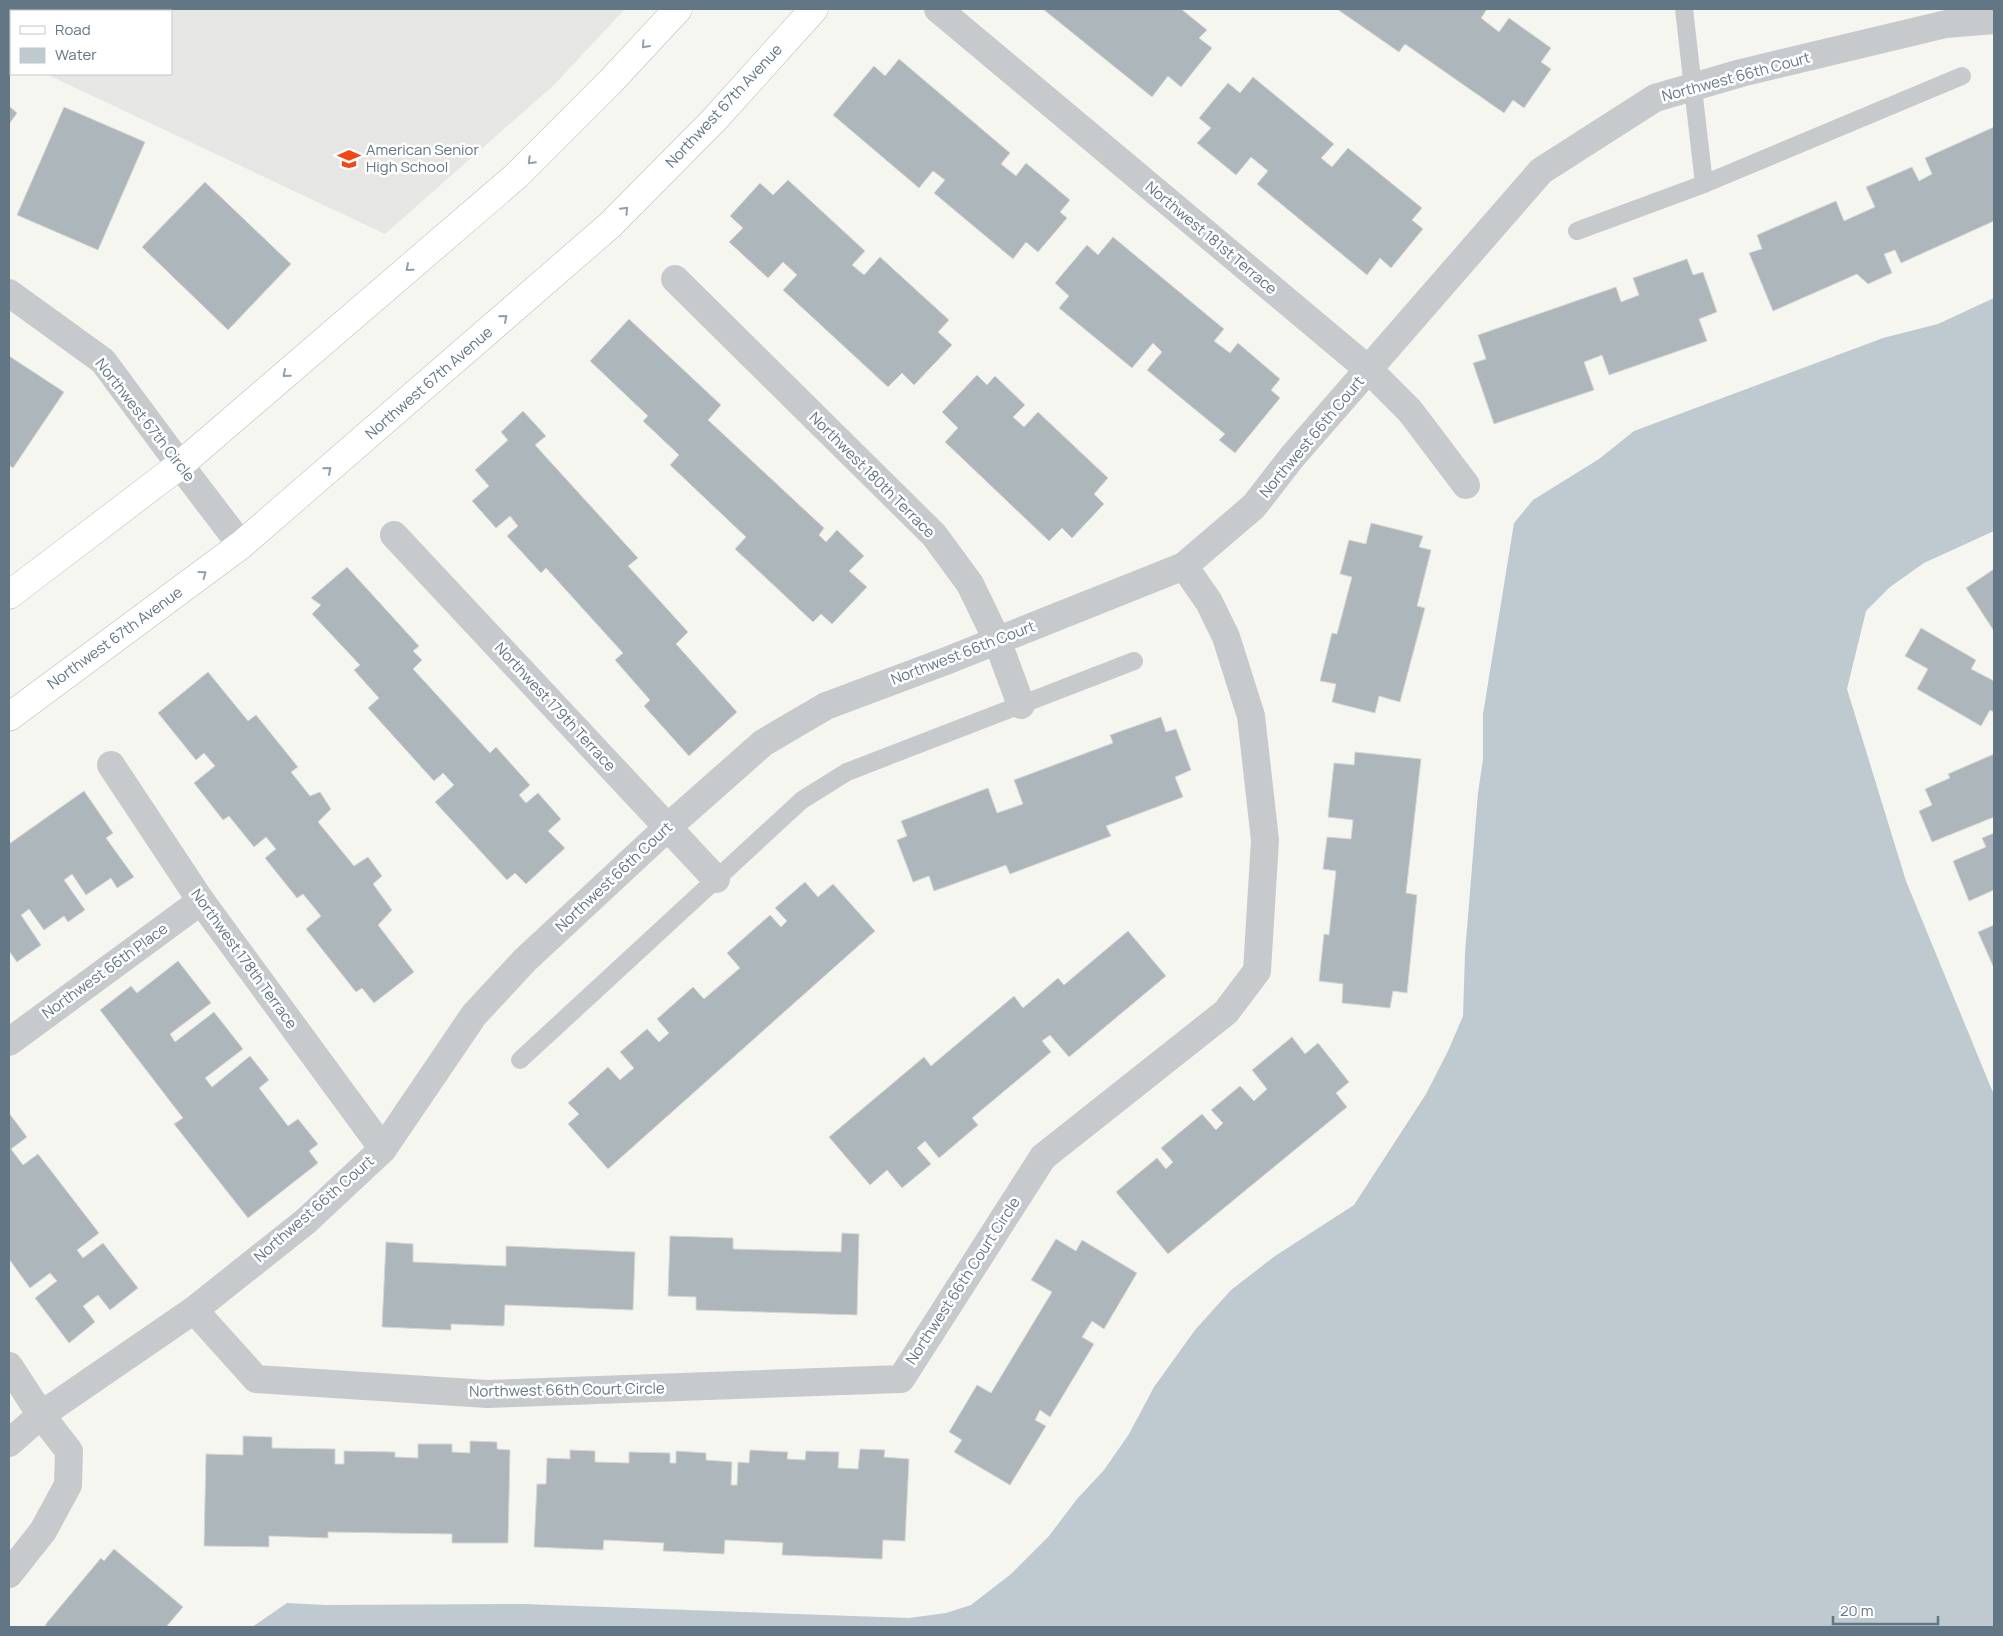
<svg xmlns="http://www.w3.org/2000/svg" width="2003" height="1636" font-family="Manrope,sans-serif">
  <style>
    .built { fill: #e6e7e5 }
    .water { fill: #becacf }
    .building { fill: #adb6ba; stroke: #d7d7d4 }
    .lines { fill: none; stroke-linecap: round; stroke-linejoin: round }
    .secondary-casing { stroke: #b6bcc0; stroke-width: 29 }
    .lane { stroke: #c7cacd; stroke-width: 18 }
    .street { stroke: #c7cacd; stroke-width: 28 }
    .secondary { stroke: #fff; stroke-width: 28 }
    .oneway { stroke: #919faa }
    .labels { text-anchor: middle; stroke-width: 5; stroke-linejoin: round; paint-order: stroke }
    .street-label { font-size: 15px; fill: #627685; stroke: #fff }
    .poi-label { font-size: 15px; fill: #627685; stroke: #fff; text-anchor: start }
  </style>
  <rect width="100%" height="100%" fill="#f6f6f1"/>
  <polygon class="built" points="9,9 625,9 554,85 385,234 46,74 171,74 171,11 11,11 11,57 9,56"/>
  <polygon class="water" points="1994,298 1994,531 1924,563 1890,587 1866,611 1847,689 1906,881 1994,1095 1994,1627 252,1627 287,1603 325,1605 523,1604 909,1618 946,1613 971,1605 1011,1574 1049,1536 1077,1499 1104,1470 1129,1434 1154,1387 1195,1330 1231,1290 1275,1256 1354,1205 1426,1094 1448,1051 1463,1016 1465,953 1478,793 1483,759 1483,714 1514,523 1533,500 1599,459 1634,431 1883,338 1938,324"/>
  <g class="building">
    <polygon points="1043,9 1181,9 1207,30 1199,38 1212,48 1181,87 1168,76 1152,97"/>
    <polygon points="1337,9 1487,9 1481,18 1499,32 1509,18 1551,48 1541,62 1551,69 1524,108 1513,100 1504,113 1405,44 1399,52"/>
    <polygon points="899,59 1010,153 1001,164 1016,176 1026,163 1070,200 1060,212 1067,218 1038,252 1026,242 1013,259 934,193 945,180 933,171 919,188 833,115 874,66 885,76"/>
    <polygon points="1253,77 1334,144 1321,158 1332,167 1348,148 1422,208 1412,220 1423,229 1391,268 1380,258 1367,275 1257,184 1268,171 1251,157 1236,175 1197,143 1211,128 1199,118 1228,83 1240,93"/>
    <polygon points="9,106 17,113 9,124"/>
    <polygon points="64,107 145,142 98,250 17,215"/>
    <polygon points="1994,127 1994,221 1901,263 1895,250 1884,254 1892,273 1868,284 1857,274 1773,311 1749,253 1762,249 1757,235 1836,201 1844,221 1875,207 1866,187 1912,167 1919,181 1932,174 1925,158"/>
    <polygon points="788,180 865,251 852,265 864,275 880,257 949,320 938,332 952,345 914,385 902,373 888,387 783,290 797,275 783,262 768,278 729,242 743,228 730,216 760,183 773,195"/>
    <polygon points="205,182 291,264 228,330 142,247"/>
    <polygon points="1113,237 1224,329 1214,341 1230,353 1238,343 1280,379 1271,390 1280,398 1235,453 1219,440 1225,434 1147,370 1162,352 1153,343 1132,368 1059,308 1069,296 1055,283 1087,245 1098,255"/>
    <polygon points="1687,259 1693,275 1703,272 1717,312 1699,319 1707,341 1609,375 1602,355 1584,362 1594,390 1494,424 1473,363 1486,359 1478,335 1616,287 1621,302 1639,295 1633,278"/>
    <polygon points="629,319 721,405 708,420 824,528 819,535 826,542 837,530 864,556 849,571 867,587 832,624 821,614 813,622 735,549 746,537 670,465 679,455 643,421 648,416 590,361"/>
    <polygon points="9,356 64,392 13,468 9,465"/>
    <polygon points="977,375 987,385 995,376 1025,405 1013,417 1024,427 1038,412 1108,478 1094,494 1104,504 1072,538 1062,528 1049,541 945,442 958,428 942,412"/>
    <polygon points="523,411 546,436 535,445 638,558 628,566 688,632 676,644 737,712 689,756 644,706 650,700 615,660 623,653 546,568 541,573 507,536 518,526 510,516 496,528 472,501 489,486 475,470 508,440 501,432"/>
    <polygon points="1371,523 1423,536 1419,547 1431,550 1417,606 1425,608 1400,702 1379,696 1375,713 1332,702 1336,684 1320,681 1332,633 1337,634 1352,577 1340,574 1349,540 1366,544"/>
    <polygon points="347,567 419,646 413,651 422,660 413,669 490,753 496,747 530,785 519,795 526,803 538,793 561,819 548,831 565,848 526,884 515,873 507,880 435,802 454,785 443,773 434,781 368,708 379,698 354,670 360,665 312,614 321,605 311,598"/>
    <polygon points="1994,569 1994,631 1966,588"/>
    <polygon points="1921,628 1976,660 1971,669 1994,681 1994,712 1990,710 1981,726 1917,689 1928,669 1905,656"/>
    <polygon points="208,672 248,721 256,715 298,767 291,772 310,796 320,792 331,809 318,822 354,866 368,857 382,876 373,884 392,910 378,925 414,972 374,1003 362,988 356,992 306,929 321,916 303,894 297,898 265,858 276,849 266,837 254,847 229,816 223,820 194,783 215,766 204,753 196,760 158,713"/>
    <polygon points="1161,717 1166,732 1176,729 1191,770 1175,777 1183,797 1106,826 1111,836 1010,874 1006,865 934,891 929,876 913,882 897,840 907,836 901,821 988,788 997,813 1023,804 1014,780 1113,743 1110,735"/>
    <polygon points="1355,752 1421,759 1406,893 1417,895 1407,993 1393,991 1390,1008 1342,1003 1343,984 1319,981 1324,934 1329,935 1336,871 1323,869 1327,837 1351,839 1353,820 1328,817 1334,763 1354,765"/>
    <polygon points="1994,754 1994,817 1932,842 1919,811 1932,805 1925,789 1950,778 1948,774"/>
    <polygon points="84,791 113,833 106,838 134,877 117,888 111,878 86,895 72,874 64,880 85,910 68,922 64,916 44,930 29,909 21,915 41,945 17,962 9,951 9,844"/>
    <polygon points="1994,833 1994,890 1969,901 1953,861 1986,847 1982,838"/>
    <polygon points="805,882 818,897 833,884 875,931 608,1169 568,1124 579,1114 568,1103 608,1067 620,1080 634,1068 620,1052 647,1029 659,1042 669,1033 657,1019 693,987 704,999 740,968 727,953 770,915 781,927 787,921 775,908"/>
    <polygon points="1994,925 1994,966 1993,966 1978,932"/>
    <polygon points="1128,931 1166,976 1069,1057 1050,1035 1042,1041 1051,1052 972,1118 978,1125 939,1158 925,1141 917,1148 931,1164 902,1188 887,1170 870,1185 829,1137 924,1057 931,1066 1014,996 1023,1008 1058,978 1064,985"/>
    <polygon points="178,961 211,1003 170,1034 175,1042 214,1012 243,1049 205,1078 212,1087 250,1056 269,1080 259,1088 288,1126 298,1119 318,1144 309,1151 318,1163 248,1218 174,1124 183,1118 100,1010 131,986 137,993"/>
    <polygon points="1292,1037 1305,1054 1318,1043 1349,1082 1336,1093 1347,1107 1168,1254 1116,1192 1157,1158 1166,1169 1173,1162 1161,1148 1202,1114 1216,1130 1223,1123 1211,1110 1240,1086 1254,1101 1267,1089 1252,1070"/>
    <polygon points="9,1113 27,1137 11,1149 23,1165 38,1154 99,1233 77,1250 83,1258 103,1243 138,1288 110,1310 98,1295 83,1306 95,1322 69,1343 35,1298 57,1281 50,1273 30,1288 9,1259"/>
    <polygon points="842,1233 859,1234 857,1315 696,1310 696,1297 668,1296 670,1236 733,1238 733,1249 841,1252"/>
    <polygon points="1056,1239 1076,1251 1082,1240 1137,1273 1104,1329 1092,1321 1082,1337 1094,1344 1050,1417 1040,1410 1035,1420 1046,1426 1010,1485 954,1452 962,1440 949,1432 977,1385 991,1393 1052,1292 1031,1280"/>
    <polygon points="386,1242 413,1244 413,1262 506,1266 506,1246 635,1252 633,1310 505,1305 504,1326 451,1324 451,1330 382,1327"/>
    <polygon points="243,1436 272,1437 272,1448 335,1449 335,1464 344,1464 344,1451 395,1452 395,1457 418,1458 418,1444 452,1444 452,1452 470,1453 470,1441 497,1442 497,1449 510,1450 508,1543 452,1543 452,1534 328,1532 328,1538 269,1536 269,1547 204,1546 206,1454 243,1455"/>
    <polygon points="860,1449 885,1450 884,1457 909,1459 905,1541 883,1540 882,1559 782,1555 783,1543 725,1540 724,1554 663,1551 664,1543 604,1540 603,1550 534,1547 537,1484 546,1484 547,1458 570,1459 570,1450 595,1451 595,1462 629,1463 629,1452 670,1453 670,1463 676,1463 676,1451 706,1453 706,1460 732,1462 731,1485 737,1485 738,1462 749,1463 750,1450 788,1452 787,1459 805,1460 806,1451 839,1452 838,1468 858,1469"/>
    <polygon points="114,1549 183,1607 166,1627 48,1627 45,1625 101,1558 104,1561"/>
  </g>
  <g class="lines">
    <defs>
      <g id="secondary">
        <polyline points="9,595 180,465 516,176 611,81 678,9"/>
        <polyline points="9,717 241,545 610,225 714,120 814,9"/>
      </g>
    </defs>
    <use href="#secondary" class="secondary-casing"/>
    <g class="lane">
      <polyline points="1684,9 1704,184"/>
      <polyline points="1577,231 1704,184 1962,76"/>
      <polyline points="520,1060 802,800 847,772 1134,661"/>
    </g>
    <g class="street">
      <polyline points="938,9 1369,370 1410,411 1466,485"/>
      <polyline points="675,279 934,535 970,584 997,640 1021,705"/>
      <polyline points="9,293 103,361 180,465 241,545"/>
      <polyline points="394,535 716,879"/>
      <polyline points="111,765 201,901 383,1149"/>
      <polyline points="9,1042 201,901"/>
      <polyline points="194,1310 256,1379 487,1394 901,1379 1043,1157 1226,1012 1257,971 1265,840 1251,716 1226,637 1209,602 1184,566"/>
      <polyline points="9,1366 41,1415 69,1451 68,1485 43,1531 9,1574"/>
      <polyline points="9,1443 41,1415 194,1310 306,1221 383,1149 474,1015 525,960 668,827 763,743 826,706 946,661 1184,566 1254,506 1292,457 1541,171 1655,98 1741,73 1946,24 1994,20"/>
    </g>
    <use href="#secondary" class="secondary"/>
  </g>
  <defs><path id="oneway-chevron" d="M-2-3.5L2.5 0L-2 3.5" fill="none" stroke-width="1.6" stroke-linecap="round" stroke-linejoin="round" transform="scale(1.25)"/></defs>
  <g class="oneway">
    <use href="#oneway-chevron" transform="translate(645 45) rotate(132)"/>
    <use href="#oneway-chevron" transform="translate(531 161) rotate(135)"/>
    <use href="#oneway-chevron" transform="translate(625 210) rotate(-46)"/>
    <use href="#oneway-chevron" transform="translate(409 268) rotate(139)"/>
    <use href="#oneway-chevron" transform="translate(504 318) rotate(-41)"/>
    <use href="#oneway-chevron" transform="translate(286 374) rotate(139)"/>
    <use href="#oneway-chevron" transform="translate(328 470) rotate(-41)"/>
    <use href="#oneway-chevron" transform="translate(203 574) rotate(-36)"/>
  </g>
  <defs>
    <symbol id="school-bare" viewBox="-9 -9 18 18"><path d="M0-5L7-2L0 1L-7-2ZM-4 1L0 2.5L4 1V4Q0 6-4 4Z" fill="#f24615" stroke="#fff" stroke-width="2.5" paint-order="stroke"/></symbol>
  </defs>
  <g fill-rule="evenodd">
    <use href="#school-bare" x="333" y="143" width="32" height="32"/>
  </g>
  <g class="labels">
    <g class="street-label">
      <text transform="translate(1736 77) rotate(-15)" y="5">Northwest 66th Court</text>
      <text transform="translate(724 106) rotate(-47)" y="5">Northwest 67th Avenue</text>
      <text transform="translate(1211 238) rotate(40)" y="5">Northwest 181st Terrace</text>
      <text transform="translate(429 383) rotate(-41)" y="5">Northwest 67th Avenue</text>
      <text transform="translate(145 420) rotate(52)" y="5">Northwest 67th Circle</text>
      <text transform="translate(1312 437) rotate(-50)" y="5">Northwest 66th Court</text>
      <text transform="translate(872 475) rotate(45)" y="5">Northwest 180th Terrace</text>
      <text transform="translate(115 638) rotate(-36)" y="5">Northwest 67th Avenue</text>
      <text transform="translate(963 653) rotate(-21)" y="5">Northwest 66th Court</text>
      <text transform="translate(555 707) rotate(47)" y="5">Northwest 179th Terrace</text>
      <text transform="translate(614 877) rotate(-43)" y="5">Northwest 66th Court</text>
      <text transform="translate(244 959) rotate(54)" y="5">Northwest 178th Terrace</text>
      <text transform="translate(105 971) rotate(-36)" y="5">Northwest 66th Place</text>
      <text transform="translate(314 1209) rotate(-41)" y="5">Northwest 66th Court</text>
      <text transform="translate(963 1281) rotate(-57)" y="5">Northwest 66th Court Circle</text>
      <text transform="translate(567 1390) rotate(-1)" y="5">Northwest 66th Court Circle</text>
    </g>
    <g class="poi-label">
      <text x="366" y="155">American Senior<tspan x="366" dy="17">High School</tspan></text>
    </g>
  </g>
  <rect width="2003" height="1636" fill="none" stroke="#627685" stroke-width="20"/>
  <rect x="10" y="10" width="162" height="65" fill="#ffffff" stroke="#c0c8ce"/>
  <rect x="20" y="26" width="25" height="8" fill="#ffffff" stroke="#c0c8ce"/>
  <text x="55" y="35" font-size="15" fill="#627685">Road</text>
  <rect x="20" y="48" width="25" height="15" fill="#becacf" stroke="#c0c8ce"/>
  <text x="55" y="60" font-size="15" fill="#627685">Water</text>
  <path d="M1833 1616v8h105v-8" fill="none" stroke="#627685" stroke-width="2.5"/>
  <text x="1840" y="1616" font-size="15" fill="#627685" stroke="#ffffff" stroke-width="4" paint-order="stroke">20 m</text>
</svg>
